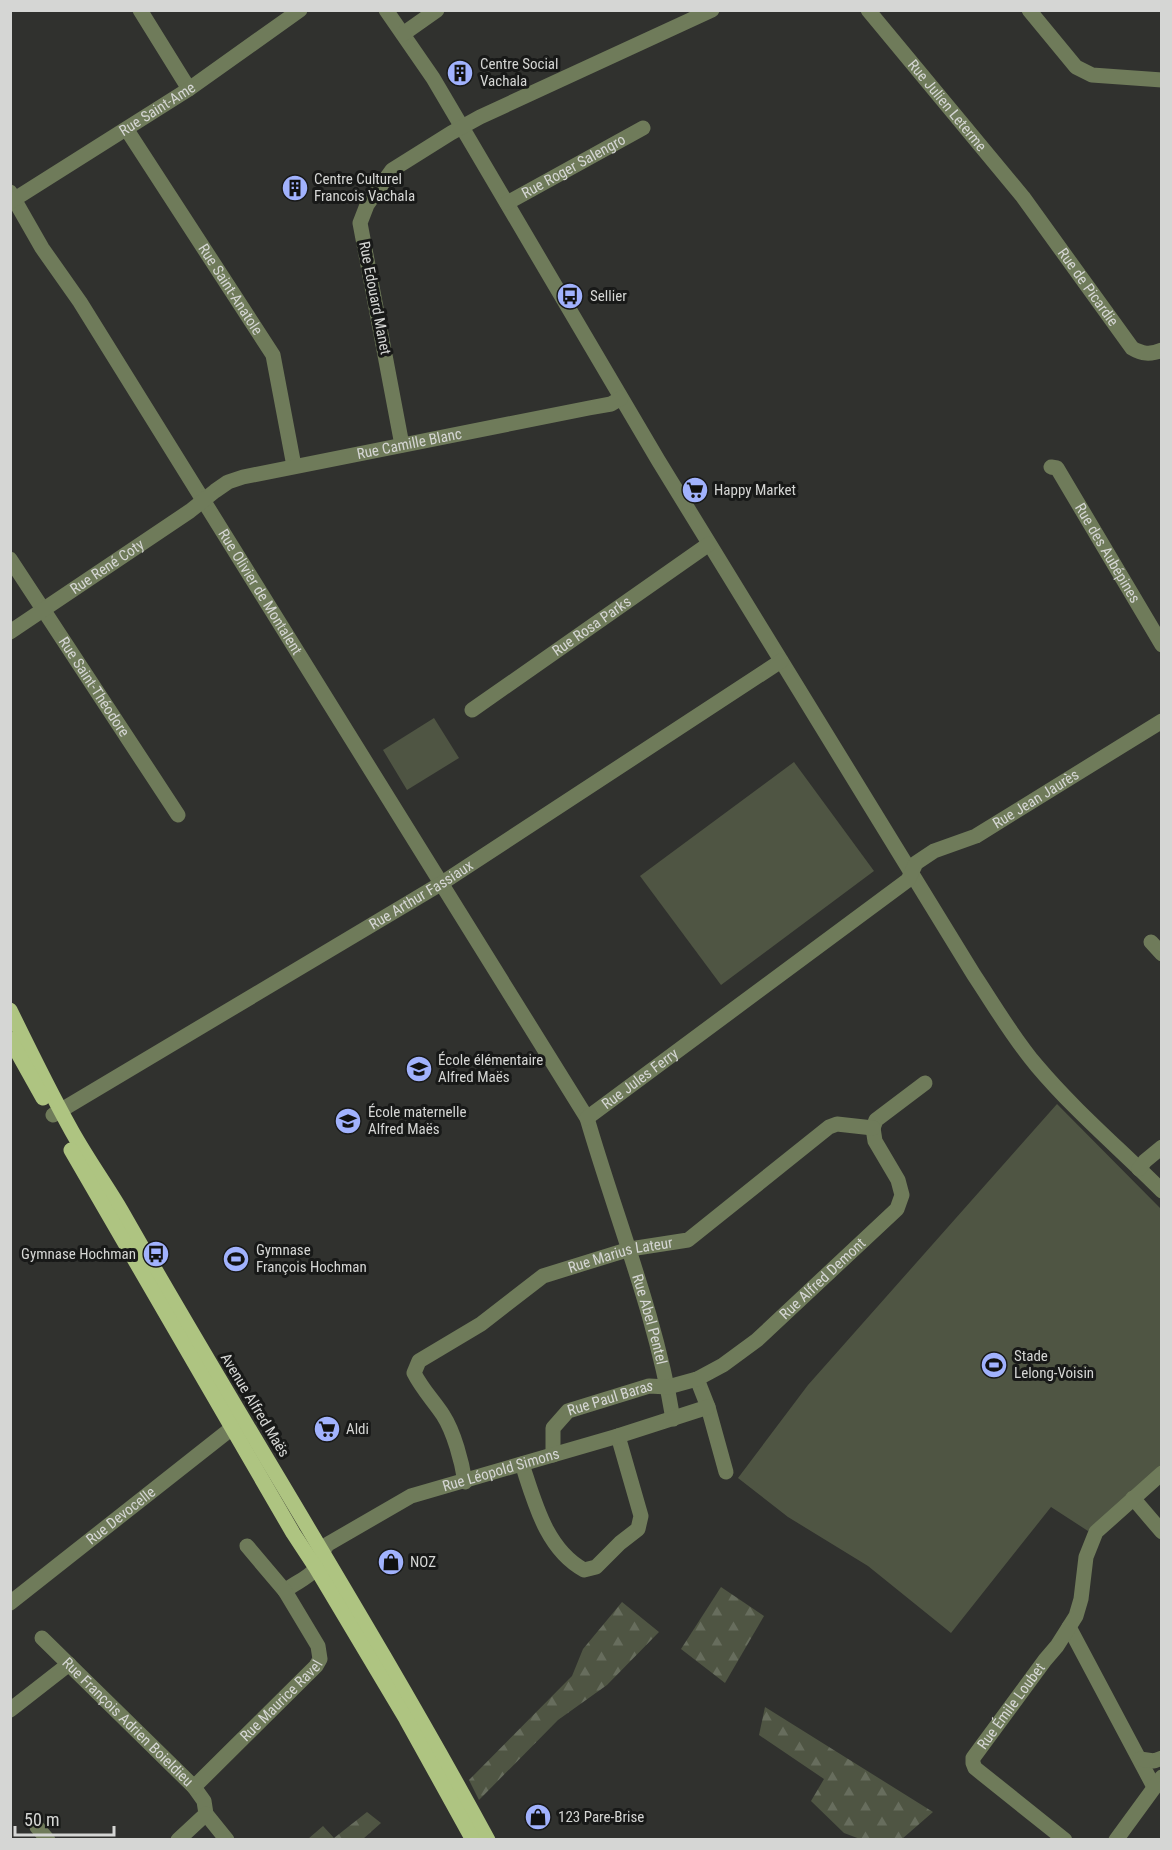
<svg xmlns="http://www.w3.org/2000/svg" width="1172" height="1850" font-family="'Roboto Condensed',sans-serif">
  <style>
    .forest { fill: url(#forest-firs) }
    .garden { fill: #4f5543 }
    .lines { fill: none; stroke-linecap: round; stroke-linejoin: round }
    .minor { stroke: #6f7b5a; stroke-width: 15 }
    .major { stroke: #aec481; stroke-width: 15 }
    .labels { text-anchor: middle; stroke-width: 6; stroke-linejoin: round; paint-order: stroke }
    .poi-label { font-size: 15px; fill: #d5d6d4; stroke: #181918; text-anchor: start }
    .street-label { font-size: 15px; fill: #d5d6d4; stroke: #181918 }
  </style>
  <defs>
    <pattern id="forest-firs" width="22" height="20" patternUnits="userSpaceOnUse" patternTransform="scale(1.5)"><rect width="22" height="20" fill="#4f5543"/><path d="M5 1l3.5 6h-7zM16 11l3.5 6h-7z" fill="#676d5d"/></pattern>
  </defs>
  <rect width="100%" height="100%" fill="#30312e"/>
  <g class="forest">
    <polygon points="721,1587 764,1616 725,1683 681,1649"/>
    <polygon points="622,1602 659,1632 607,1685 558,1720 479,1800 469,1780 572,1676 583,1649"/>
    <polygon points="765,1707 933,1812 902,1839 860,1839 844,1833 811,1801 824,1779 759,1735"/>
    <polygon points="367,1812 381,1823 363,1839 308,1839 323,1826 334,1838"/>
  </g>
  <g class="garden">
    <polygon points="434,718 459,758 407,790 383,750"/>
    <polygon points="794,762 874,871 721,985 640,876"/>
    <polygon points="1057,1104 1161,1209 1161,1467 1088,1531 1051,1507 951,1633 868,1566 788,1517 738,1478 808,1385"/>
  </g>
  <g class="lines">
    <g class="minor">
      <polyline points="140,10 189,89"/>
      <path d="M386,10L433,78L658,460L974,975C994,1005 1013,1038 1037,1066C1075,1111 1120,1149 1162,1191"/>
      <path id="s1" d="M868,10L1023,197L1132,348C1142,354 1150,355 1162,350"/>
      <polyline points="1029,10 1076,67 1092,75 1162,80"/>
      <polyline points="403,34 437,10"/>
      <path id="s2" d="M127,130L273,355L294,466"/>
      <path id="s3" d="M10,192L42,248L80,302L587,1118C616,1218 656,1315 673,1419"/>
      <path id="s4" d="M10,202L189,89L300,10"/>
      <path id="s5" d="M507,203L643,128"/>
      <polyline points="402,445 360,223 367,205 392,170 451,133 480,117 712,10"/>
      <path id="s6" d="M1051,467L1057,468L1162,645"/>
      <path id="s7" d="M10,559L178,815"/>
      <path id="s8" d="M10,632L190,511L215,491L228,482L243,477L589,408L611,404L621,398"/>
      <path id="s9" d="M472,710L709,544"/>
      <polyline points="1151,942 1162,954"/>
      <path id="s10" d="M53,1115L442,883L781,661"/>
      <path id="s11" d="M587,1118L908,880L916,863L934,851L976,836L1162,721"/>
      <polyline points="873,1128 876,1120 925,1083"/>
      <polyline points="1139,1169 1145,1161 1162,1147"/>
      <polyline points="697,1379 708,1407 726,1472"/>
      <path id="s12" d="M553,1455V1428L568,1411L649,1386L668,1387L697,1379L723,1365L757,1340L897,1209L902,1195L898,1180L875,1141L873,1128"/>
      <path d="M522,1464C535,1503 546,1549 584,1570L596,1567L620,1543L638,1529L641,1516L618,1436"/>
      <path id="s13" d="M465,1482C462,1462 454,1432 443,1415C433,1400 422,1389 414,1373L419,1361L481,1324L543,1276L630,1249L688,1240L829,1127L837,1124L873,1128"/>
      <polyline points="1133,1498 1162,1532"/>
      <path id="s14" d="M285,1591C294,1583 307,1579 314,1570C320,1562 320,1553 328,1544L411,1496L618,1436L708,1407"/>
      <path id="s15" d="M10,1603L232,1428"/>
      <polyline points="1069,1627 1154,1787"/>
      <path id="s16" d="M42,1638L194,1787L204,1801L206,1814L227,1840"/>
      <polyline points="10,1710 69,1664"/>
      <polyline points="1140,1759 1154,1761 1162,1758"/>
      <path id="s17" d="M194,1787L316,1666L320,1659L318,1646L285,1591L247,1546"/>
      <polyline points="37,1827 48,1840"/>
      <polyline points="178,1840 206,1814"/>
      <path id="s18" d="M1065,1840L975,1768L973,1763V1758L1045,1660L1057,1646L1076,1616L1081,1599L1086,1557L1096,1532L1162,1473"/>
      <polyline points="1116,1840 1162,1777"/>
    </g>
    <g class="major">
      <path d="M10,1010C29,1049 48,1088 69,1126C85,1156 105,1183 122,1212C242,1423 372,1627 488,1840"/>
      <polyline points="10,1039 43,1098"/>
      <polyline points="71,1150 293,1533 316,1568 406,1719 473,1840"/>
    </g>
  </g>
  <defs>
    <symbol id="building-disc" viewBox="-11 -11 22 22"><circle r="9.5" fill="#a1b2fd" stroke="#181918"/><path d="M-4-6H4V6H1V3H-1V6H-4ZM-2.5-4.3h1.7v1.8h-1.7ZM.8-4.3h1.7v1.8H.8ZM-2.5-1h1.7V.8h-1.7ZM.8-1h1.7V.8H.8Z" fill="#111"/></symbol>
    <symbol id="bus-disc" viewBox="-11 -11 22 22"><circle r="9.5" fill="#a1b2fd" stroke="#181918"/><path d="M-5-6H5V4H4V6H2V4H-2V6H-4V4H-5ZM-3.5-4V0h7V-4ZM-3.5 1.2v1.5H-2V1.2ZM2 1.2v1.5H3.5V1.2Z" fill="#111"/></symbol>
    <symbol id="supermarket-disc" viewBox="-11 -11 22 22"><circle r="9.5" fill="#a1b2fd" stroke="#181918"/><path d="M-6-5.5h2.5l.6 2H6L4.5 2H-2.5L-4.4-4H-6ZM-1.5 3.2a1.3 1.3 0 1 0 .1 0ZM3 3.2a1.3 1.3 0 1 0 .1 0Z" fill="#111"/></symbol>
    <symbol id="school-disc" viewBox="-11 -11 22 22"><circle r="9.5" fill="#a1b2fd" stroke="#181918"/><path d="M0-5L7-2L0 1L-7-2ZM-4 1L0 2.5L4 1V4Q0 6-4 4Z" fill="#111"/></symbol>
    <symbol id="stadium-disc" viewBox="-11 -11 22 22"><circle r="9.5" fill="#a1b2fd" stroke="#181918"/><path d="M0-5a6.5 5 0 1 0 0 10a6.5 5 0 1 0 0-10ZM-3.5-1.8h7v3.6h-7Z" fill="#111"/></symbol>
    <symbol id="shop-disc" viewBox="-11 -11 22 22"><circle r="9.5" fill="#a1b2fd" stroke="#181918"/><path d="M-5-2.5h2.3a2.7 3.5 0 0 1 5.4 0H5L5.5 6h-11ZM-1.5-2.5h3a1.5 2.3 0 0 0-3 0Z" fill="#111"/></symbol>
  </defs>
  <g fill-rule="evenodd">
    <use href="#building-disc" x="445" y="58" width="30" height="30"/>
    <use href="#building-disc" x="280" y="173" width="30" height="30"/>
    <use href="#bus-disc" x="555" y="281" width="30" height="30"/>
    <use href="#supermarket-disc" x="680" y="475" width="30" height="30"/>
    <use href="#school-disc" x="404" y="1054" width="30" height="30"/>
    <use href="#school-disc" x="333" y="1106" width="30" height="30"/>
    <use href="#bus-disc" x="141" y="1239" width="30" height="30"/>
    <use href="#stadium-disc" x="221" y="1244" width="30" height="30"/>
    <use href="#stadium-disc" x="979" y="1350" width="30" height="30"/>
    <use href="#supermarket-disc" x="312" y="1414" width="30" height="30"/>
    <use href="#shop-disc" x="376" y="1547" width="30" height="30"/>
    <use href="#shop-disc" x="523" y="1802" width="30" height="30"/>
  </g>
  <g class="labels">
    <g class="poi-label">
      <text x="480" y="69">Centre Social<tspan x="480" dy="17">Vachala</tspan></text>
      <text x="314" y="184">Centre Culturel<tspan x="314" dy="17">Francois Vachala</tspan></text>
      <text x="590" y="301">Sellier</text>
      <text x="714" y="495">Happy Market</text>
      <text x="438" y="1065">École élémentaire<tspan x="438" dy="17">Alfred Maës</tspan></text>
      <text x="368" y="1117">École maternelle<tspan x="368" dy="17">Alfred Maës</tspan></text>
      <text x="256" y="1255">Gymnase<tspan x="256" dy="17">François Hochman</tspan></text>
      <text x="136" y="1259" text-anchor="end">Gymnase Hochman</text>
      <text x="1014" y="1361">Stade<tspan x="1014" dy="17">Lelong-Voisin</tspan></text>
      <text x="346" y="1434">Aldi</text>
      <text x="410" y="1567">NOZ</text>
      <text x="558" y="1822">123 Pare-Brise</text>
    </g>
    <g class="street-label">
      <text dy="5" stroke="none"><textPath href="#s1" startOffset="124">Rue Julien Leterme</textPath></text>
      <text dy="5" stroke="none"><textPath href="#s4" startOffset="174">Rue Saint-Ame</textPath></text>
      <text dy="5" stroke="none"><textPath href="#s5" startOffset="76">Rue Roger Salengro</textPath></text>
      <text dy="5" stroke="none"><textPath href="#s1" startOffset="354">Rue de Picardie</textPath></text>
      <text dy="5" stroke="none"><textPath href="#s2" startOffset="190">Rue Saint-Anatole</textPath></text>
      <text transform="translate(375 298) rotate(79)" y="5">Rue Edouard Manet</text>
      <text dy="5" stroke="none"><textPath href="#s8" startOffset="450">Rue Camille Blanc</textPath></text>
      <text dy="5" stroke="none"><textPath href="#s6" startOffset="105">Rue des Aubépines</textPath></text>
      <text dy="5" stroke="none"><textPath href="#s8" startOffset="117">Rue René Coty</textPath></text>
      <text dy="5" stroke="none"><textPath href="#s3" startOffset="472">Rue Olivier de Montalent</textPath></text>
      <text dy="5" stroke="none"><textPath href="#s9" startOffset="146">Rue Rosa Parks</textPath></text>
      <text dy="5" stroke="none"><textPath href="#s7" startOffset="153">Rue Saint-Théodore</textPath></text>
      <text dy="5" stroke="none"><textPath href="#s11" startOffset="555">Rue Jean Jaurès</textPath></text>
      <text dy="5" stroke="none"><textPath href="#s10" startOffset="429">Rue Arthur Fassiaux</textPath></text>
      <text dy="5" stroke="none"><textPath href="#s11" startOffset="66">Rue Jules Ferry</textPath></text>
      <text dy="5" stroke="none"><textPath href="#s13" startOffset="366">Rue Marius Lateur</textPath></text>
      <text dy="5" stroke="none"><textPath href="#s12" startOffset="345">Rue Alfred Demont</textPath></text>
      <text dy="5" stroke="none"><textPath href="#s3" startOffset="1302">Rue Abel Pentel</textPath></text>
      <text dy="5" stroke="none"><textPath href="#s12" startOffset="94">Rue Paul Baras</textPath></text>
      <text transform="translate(255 1405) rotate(59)" y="5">Avenue Alfred Maës</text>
      <text dy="5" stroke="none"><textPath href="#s14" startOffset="255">Rue Léopold Simons</textPath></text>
      <text dy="5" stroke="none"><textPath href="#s15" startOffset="141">Rue Devocelle</textPath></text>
      <text dy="5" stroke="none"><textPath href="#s17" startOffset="123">Rue Maurice Ravel</textPath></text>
      <text dy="5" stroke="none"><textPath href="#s18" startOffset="190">Rue Émile Loubet</textPath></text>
      <text dy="5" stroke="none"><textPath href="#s16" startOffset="120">Rue François Adrien Boieldieu</textPath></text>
    </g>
  </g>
  <rect width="1172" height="1850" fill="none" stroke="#d5d6d4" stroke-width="24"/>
  <path d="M15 1826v9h99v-9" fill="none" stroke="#d5d6d4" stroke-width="3"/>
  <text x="24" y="1826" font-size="18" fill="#d5d6d4" stroke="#181918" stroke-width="4.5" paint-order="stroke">50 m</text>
</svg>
